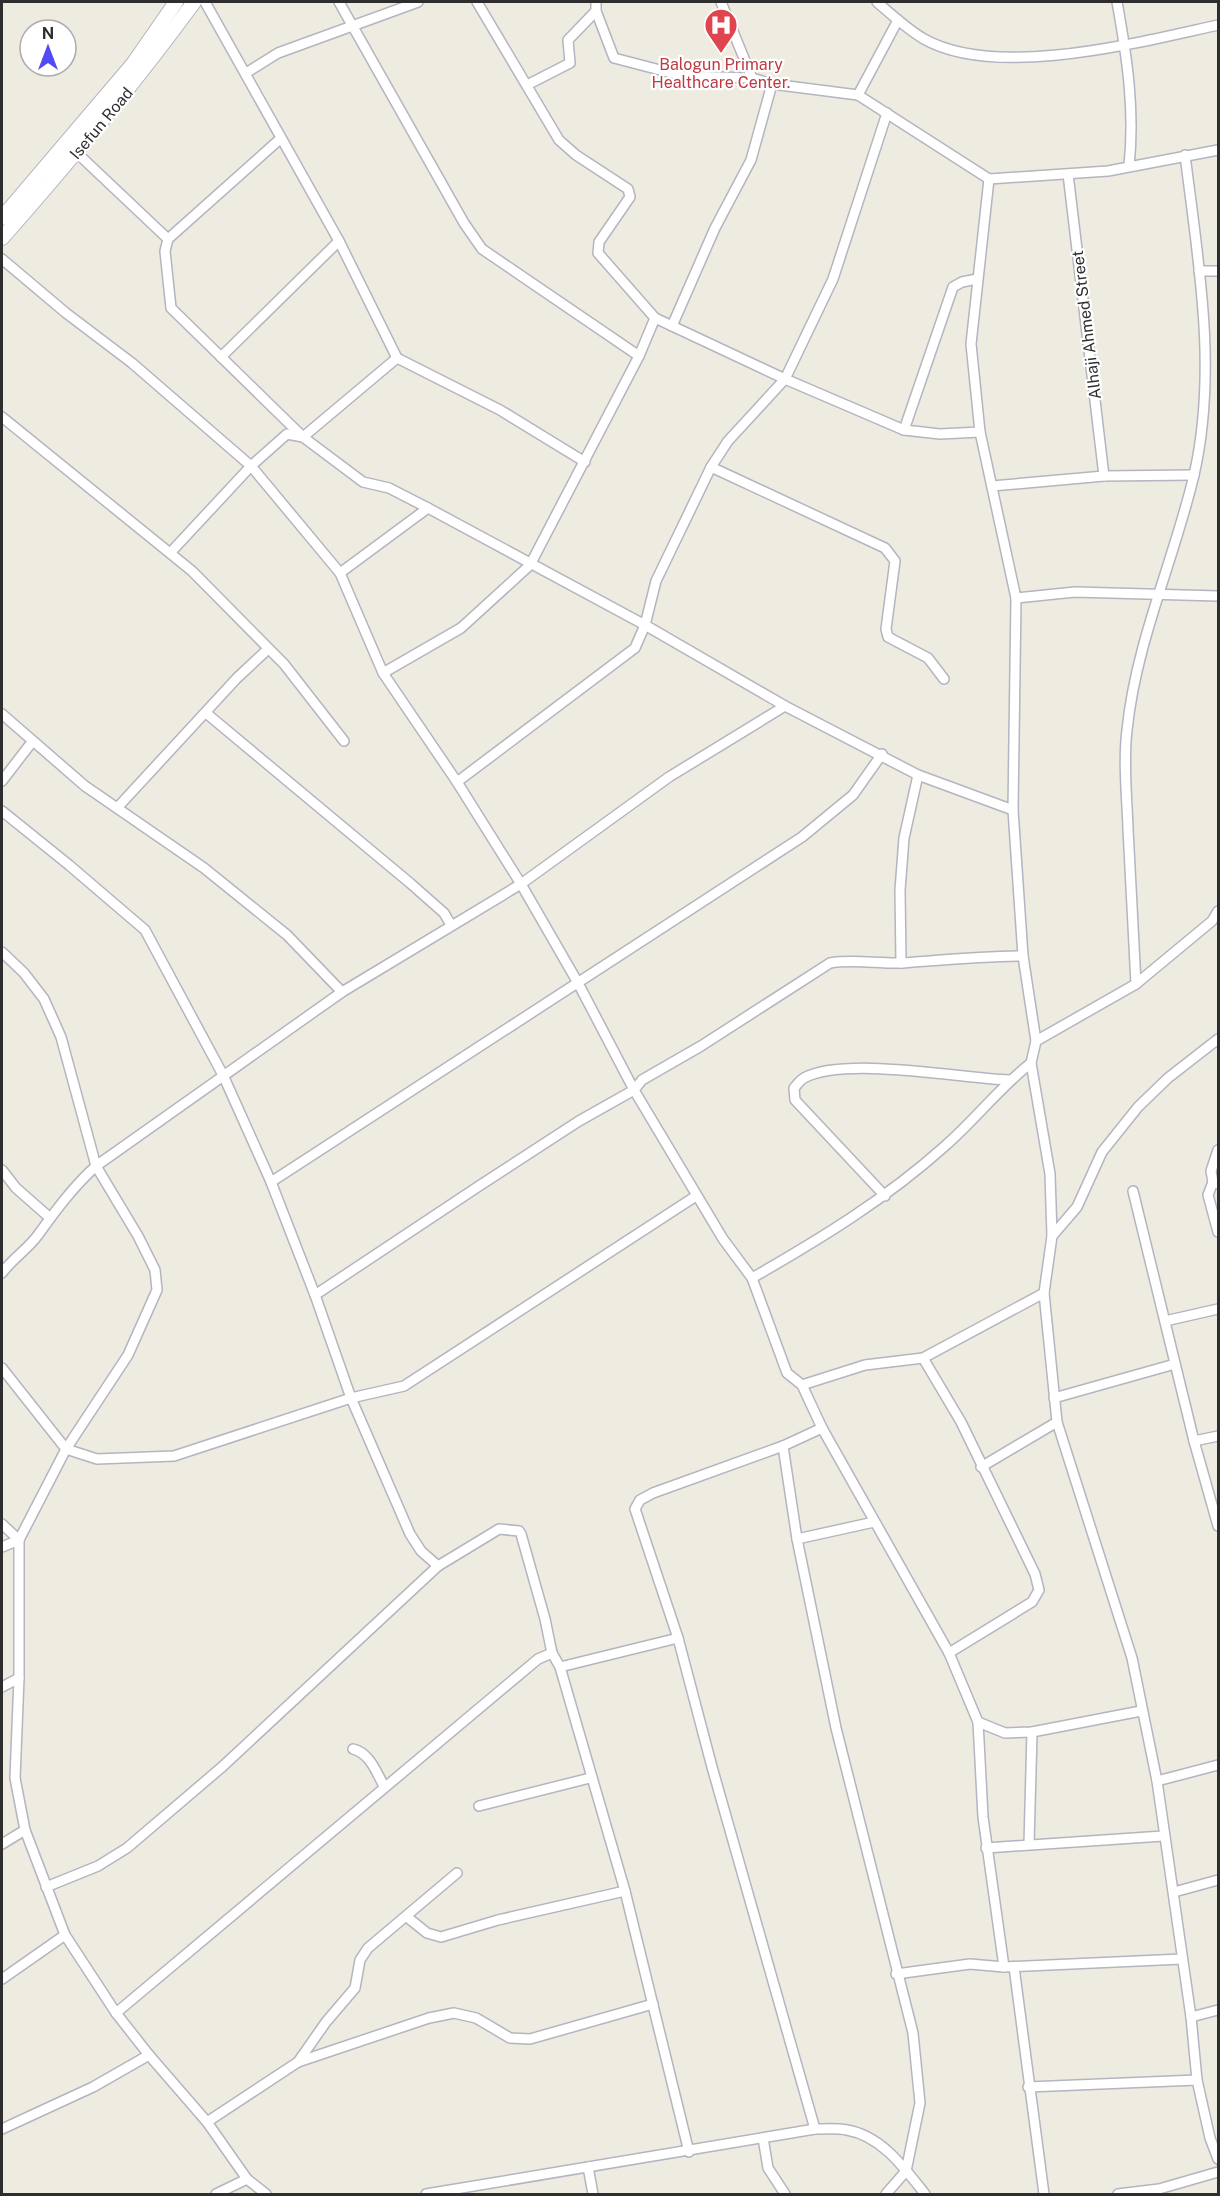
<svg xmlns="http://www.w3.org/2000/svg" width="1220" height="2196" font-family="'Public Sans',sans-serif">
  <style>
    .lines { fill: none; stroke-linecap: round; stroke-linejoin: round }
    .street-casing { stroke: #b5b4c0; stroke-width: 12 }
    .secondary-casing { stroke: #b5b4c0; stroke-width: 16 }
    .street { stroke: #fff; stroke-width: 9 }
    .secondary { stroke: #fff; stroke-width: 14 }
    .labels { text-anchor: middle; stroke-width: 4.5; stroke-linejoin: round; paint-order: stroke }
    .health-label { font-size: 16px; fill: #be3a42; stroke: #fff }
    .street-label { font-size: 16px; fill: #2e2e2e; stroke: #fff }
  </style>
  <rect width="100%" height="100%" fill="#eeebe1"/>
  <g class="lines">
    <defs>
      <g id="street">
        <polyline points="205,2 339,241 397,358 500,410 585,462"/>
        <polyline points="339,2 464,223 482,249 639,356"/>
        <polyline points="477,2 559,140 576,155 628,189 630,197 599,242 598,253 655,318 785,379 833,279 887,113"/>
        <polyline points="596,2 596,11 614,58 683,76 752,78 772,84 858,95 989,179 1108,171 1218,150"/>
        <polyline points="721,2 752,78"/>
        <path d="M877,2C892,15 907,29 924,39C997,80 1140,42 1218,25"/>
        <path d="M1117,2C1127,57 1135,110 1129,166"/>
        <polyline points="246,73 278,53 418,2"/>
        <polyline points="527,85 570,63 568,40 596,11"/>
        <polyline points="858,95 898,20"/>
        <polyline points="280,139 168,239 165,251 171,308 303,437 363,482 389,488 428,508 645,625 785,706 918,775 1013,810"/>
        <polyline points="77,153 168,239"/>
        <polyline points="1068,174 1104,476"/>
        <polyline points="2,259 66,313 132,363 251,466 340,573 383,673 457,782 521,884 578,983 634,1090 723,1239 752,1278 787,1373 802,1385 822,1428 949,1653 978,1722 983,1817 1004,1967"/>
        <polyline points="1199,271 1218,271"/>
        <polyline points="672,326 715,228 751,160 772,84"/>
        <polyline points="221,357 339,241"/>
        <polyline points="2,417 192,571 284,664 344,741"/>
        <polyline points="904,430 953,287 962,282 977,279"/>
        <polyline points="980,432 1016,598 1075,592 1218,596"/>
        <polyline points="711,467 885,548 895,561 886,629 888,637 928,658 944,679"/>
        <polyline points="992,486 1104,476 1194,475"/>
        <polyline points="171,552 251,466 287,434 303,437 397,358"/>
        <polyline points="340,573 428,508"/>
        <polyline points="1016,598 1013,810 1023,956 1036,1041 1031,1063 1050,1174 1052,1236 1044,1293 1057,1422 1132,1658 1157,1781 1191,2017 1197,2080 1210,2138 1218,2159"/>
        <polyline points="383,673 461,628 530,565 639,356 655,318"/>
        <polyline points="206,713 410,883 444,913 451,925"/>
        <polyline points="2,714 85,786 204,868 287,935 342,992"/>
        <polyline points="2,781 32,742"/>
        <polyline points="457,782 635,648 645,625 656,581 711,467 728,441 785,379 904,430 940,434 980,432 971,344 989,179"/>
        <polyline points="117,808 237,678 268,649"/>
        <polyline points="2,811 69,865 145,930 223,1075 271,1182 315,1295 351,1398 410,1534 421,1551 438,1566"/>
        <polyline points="2,952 24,973 44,999 61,1037 96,1166 138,1236 155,1270 157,1290 128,1355 66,1449 19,1540 19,1678 15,1778 25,1830 65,1935 116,2013 149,2055 207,2122 247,2179 266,2194"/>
        <polyline points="901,963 900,890 904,838 918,775"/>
        <path d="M1136,984C1133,932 1131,881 1128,829C1127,797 1123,762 1127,730C1136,642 1174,560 1194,475C1218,370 1198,260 1185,155"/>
        <polyline points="1036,1041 1136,984 1212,921 1218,911"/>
        <polyline points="1218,1150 1211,1171 1213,1182 1218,1184"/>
        <polyline points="2,1170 16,1188 49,1217"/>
        <polyline points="271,1182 802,837 853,795 882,754"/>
        <polyline points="1213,1182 1208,1195 1218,1232"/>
        <polyline points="1133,1191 1194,1441 1218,1526"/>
        <path d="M885,1196L795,1100L794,1088C797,1085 800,1080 804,1078C844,1056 960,1078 1009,1080"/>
        <polyline points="1052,1236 1077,1207 1102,1152 1138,1107 1168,1078 1218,1039"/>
        <path d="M2,1273C12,1259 28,1249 38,1235C56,1210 73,1187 96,1166L342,992L521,884L669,777L785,706"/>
        <path d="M752,1278C820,1239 886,1199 945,1146C975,1120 999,1088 1031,1063"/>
        <path d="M315,1295L479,1186L579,1121L634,1090L642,1080L701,1046L830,963C854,959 878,964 903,963C943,960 983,956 1023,956"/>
        <polyline points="1165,1321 1218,1309"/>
        <polyline points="923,1358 961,1422 1035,1574 1039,1590 1032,1602 949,1653"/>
        <polyline points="2,1368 66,1449 97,1459 174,1456 351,1398 404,1386 696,1196"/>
        <polyline points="802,1385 865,1365 923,1358 1044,1293"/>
        <polyline points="1054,1398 1175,1364"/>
        <polyline points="1194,1441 1218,1436"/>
        <polyline points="783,1446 797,1539 836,1728 913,2033 920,2103 906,2171 886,2194"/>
        <polyline points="981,1467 1057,1422"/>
        <polyline points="2,1524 19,1540 2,1547"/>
        <polyline points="797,1539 874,1522"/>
        <polyline points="560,1667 678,1638"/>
        <polyline points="2,1687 19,1678"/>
        <polyline points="978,1722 1005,1733 1032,1732 1141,1711"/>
        <path d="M353,1749C370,1753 376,1772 384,1786"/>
        <polyline points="1157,1781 1218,1765"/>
        <polyline points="479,1806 590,1778"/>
        <polyline points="2,1844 25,1830"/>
        <polyline points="1029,1844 1032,1732"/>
        <polyline points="986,1848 1163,1836"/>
        <polyline points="46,1887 98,1866 127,1848 222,1767 438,1566 499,1529 519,1531 521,1534 545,1619 552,1653"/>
        <polyline points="1174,1892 1218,1880"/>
        <polyline points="407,1917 427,1933 441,1937 498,1920 625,1891"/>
        <polyline points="1014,1967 1044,2194"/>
        <polyline points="896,1974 970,1964 1004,1967 1182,1959"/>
        <polyline points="2,1979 65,1935"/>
        <polyline points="116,2013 538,1659 552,1653 560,1667 625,1891 689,2152"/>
        <polyline points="1191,2017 1218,2010"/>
        <polyline points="298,2062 326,2022 355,1988 360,1960 368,1948 457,1873"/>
        <polyline points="1028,2087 1197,2080"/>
        <polyline points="207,2122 298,2062 429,2018 454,2013 476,2018 510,2038 530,2039 653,2004"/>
        <polyline points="2,2129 93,2087 149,2055"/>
        <polyline points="815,2129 712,1767 678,1638 635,1509 640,1500 653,1493 783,1446 822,1428"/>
        <polyline points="763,2138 768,2168 785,2194"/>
        <polyline points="588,2167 593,2194"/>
        <polyline points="216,2194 247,2179"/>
        <path d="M426,2194L815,2129C825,2129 837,2128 847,2130C882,2136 905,2169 925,2194"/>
        <polyline points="1118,2194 1159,2189 1218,2172"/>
      </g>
      <g id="secondary">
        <polyline points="2,218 133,64 176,2"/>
        <path d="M2,238C69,162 134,84 194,2"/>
      </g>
    </defs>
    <use href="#street" class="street-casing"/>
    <use href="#secondary" class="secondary-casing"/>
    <use href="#street" class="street"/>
    <use href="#secondary" class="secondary"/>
  </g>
  <defs>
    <symbol id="hospital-pin" viewBox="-11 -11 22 30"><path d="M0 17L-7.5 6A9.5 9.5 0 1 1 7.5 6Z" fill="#e0444e" stroke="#fff"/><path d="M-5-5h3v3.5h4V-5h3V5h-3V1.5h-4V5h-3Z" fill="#fff"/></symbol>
  </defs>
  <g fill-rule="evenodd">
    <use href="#hospital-pin" x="702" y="6" width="38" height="52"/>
  </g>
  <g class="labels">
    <g class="health-label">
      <text x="721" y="70">Balogun Primary<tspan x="721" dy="18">Healthcare Center.</tspan></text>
    </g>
    <g class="street-label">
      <text transform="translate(101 123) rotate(-50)" y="6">Isefun Road</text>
      <text transform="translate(1086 325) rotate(-97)" y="6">Alhaji Ahmed Street</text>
    </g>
  </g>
  <rect width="1220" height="2196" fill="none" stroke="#2e2e2e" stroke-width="6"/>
  <g transform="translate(48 48)"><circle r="28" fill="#ffffff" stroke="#ababab" stroke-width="1.5"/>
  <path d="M0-4.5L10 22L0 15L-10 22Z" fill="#524af2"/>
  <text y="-9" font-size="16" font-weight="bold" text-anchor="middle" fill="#2e2e2e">N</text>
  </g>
</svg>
